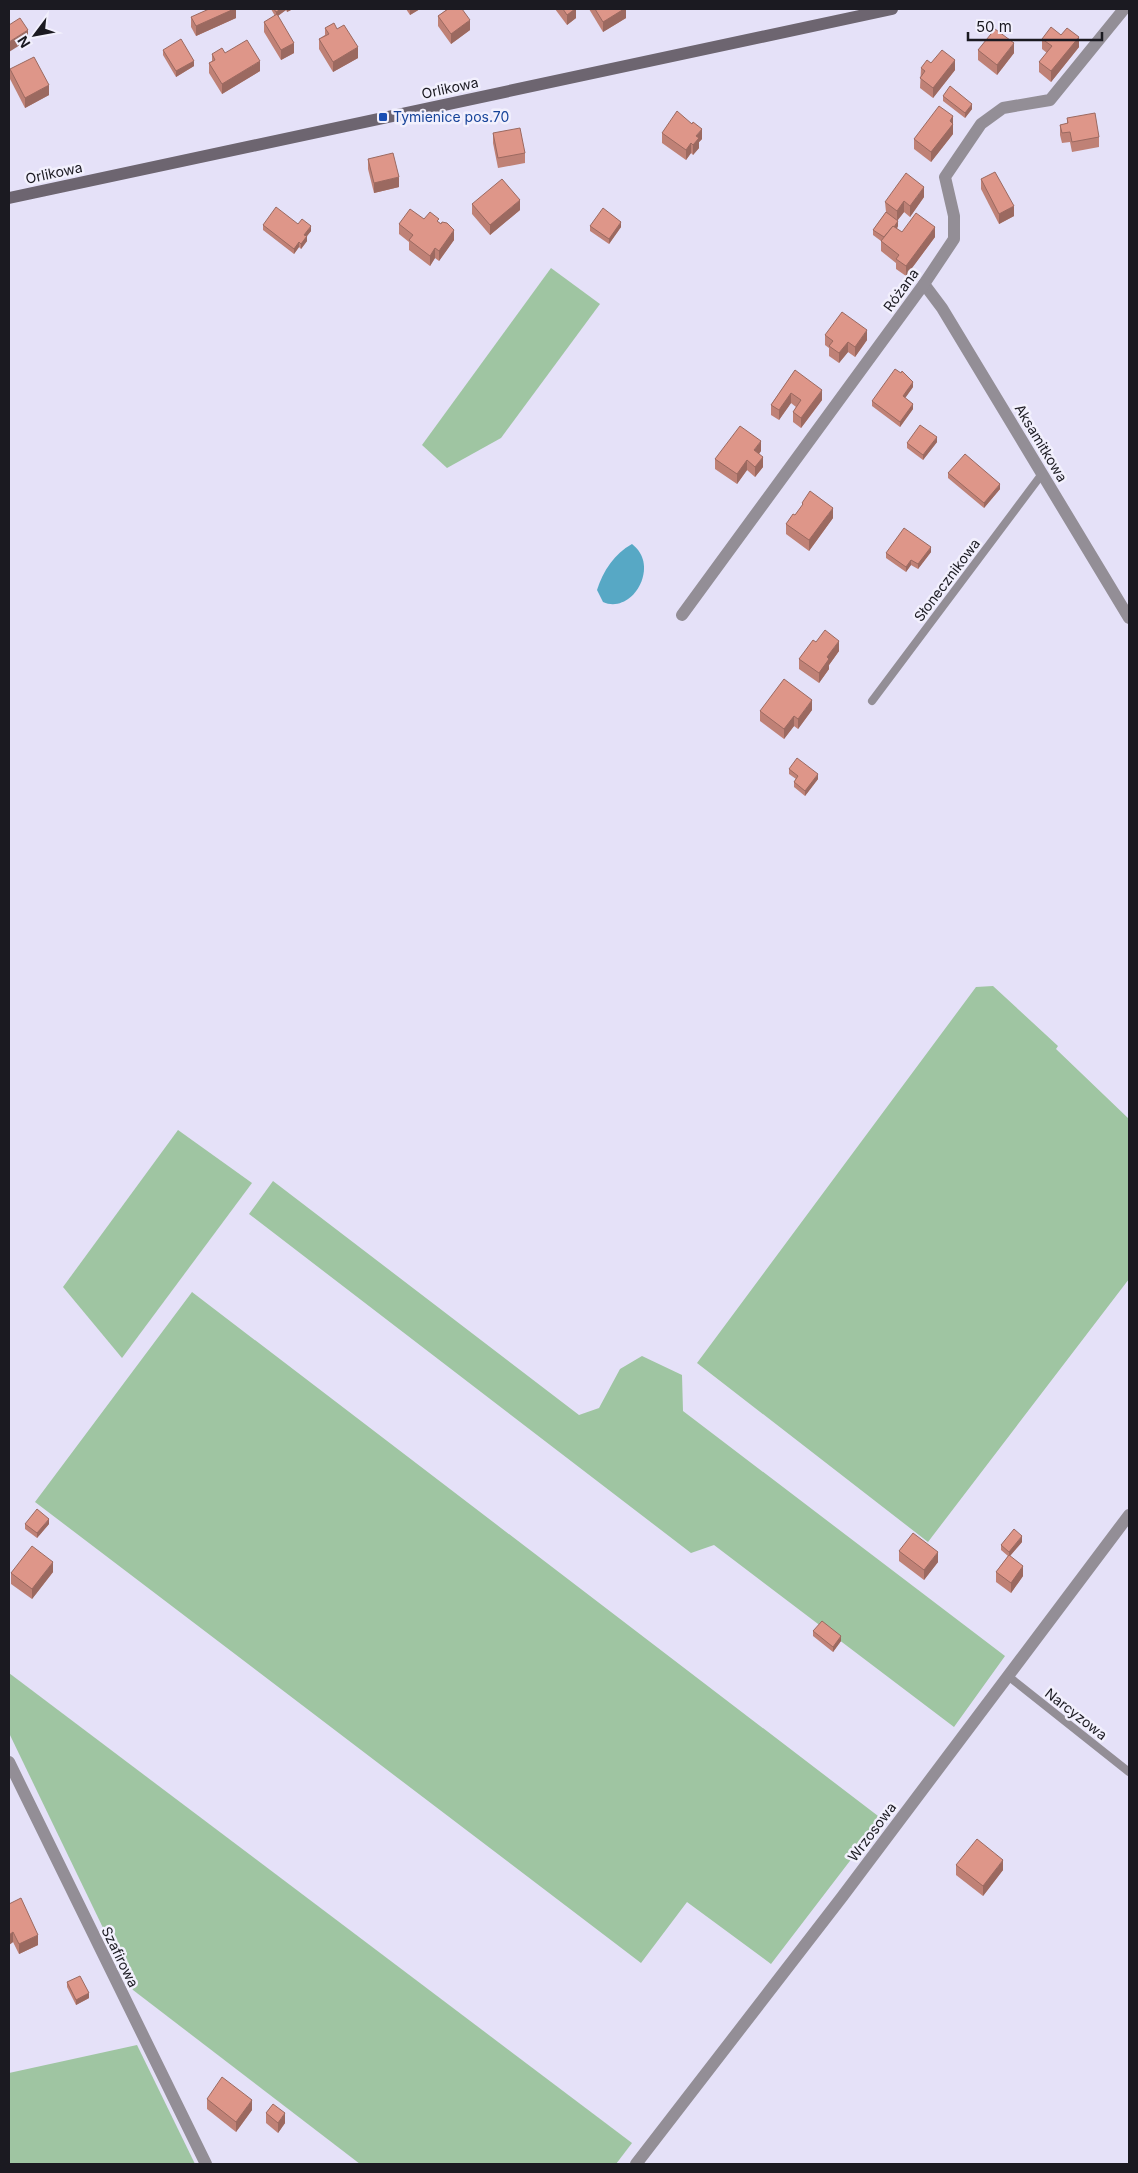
<svg xmlns="http://www.w3.org/2000/svg" width="1138" height="2173" font-family="Inter,sans-serif">
  <style>
    .green { fill: #9fc5a2 }
    .water { fill: #57a8c5 }
    .lines { fill: none; stroke-linecap: round; stroke-linejoin: round }
    .lane { stroke: #938e96; stroke-width: 8 }
    .street { stroke: #938e96; stroke-width: 12 }
    .secondary { stroke: #6d6570; stroke-width: 12 }
    .wall { fill: #bf8176 }
    .shaded-wall { fill: #9b6960 }
    .building { fill: #de9689; stroke: #9b6960 }
    .transit-dot { fill: #1a4fb4; stroke: #f2f0fd; stroke-width: 2 }
    .labels { text-anchor: middle; stroke-width: 5; stroke-linejoin: round; paint-order: stroke }
    .street-label { font-size: 14px; fill: #1b1a21; stroke: #f2f0fd }
    .transit-label { font-size: 14px; fill: #164399; stroke: #f2f0fd; text-anchor: start }
  </style>
  <rect width="100%" height="100%" fill="#e5e1f8"/>
  <g class="green">
    <polygon points="551,268 600,304 501,438 447,468 422,445"/>
    <polygon points="993,986 1058,1046 1056,1049 1129,1119 1129,1279 928,1542 697,1363 976,987"/>
    <polygon points="178,1130 252,1183 122,1358 63,1287"/>
    <polygon points="273,1181 579,1415 599,1408 620,1369 642,1356 682,1375 683,1411 1005,1656 954,1727 714,1545 691,1553 249,1214"/>
    <polygon points="192,1292 882,1819 771,1964 687,1902 641,1963 35,1502"/>
    <polygon points="9,1673 632,2143 616,2164 360,2164 133,1990 9,1733"/>
    <polygon points="137,2045 195,2164 9,2164 9,2073"/>
  </g>
  <path class="water" d="M632,544C661,566 632,615 603,602L597,590C603,571 614,554 632,544Z"/>
  <g class="lines">
    <g class="lane">
      <polyline points="872,701 1042,474"/>
      <polyline points="1008,1676 1129,1772"/>
    </g>
    <g class="street">
      <polyline points="924,284 942,308 1129,618"/>
      <polyline points="682,615 924,284 954,239 954,216 945,177 981,124 1003,108 1050,100 1124,9"/>
      <polyline points="9,1762 206,2164"/>
      <polyline points="636,2164 842,1897 1129,1515"/>
    </g>
    <polyline class="secondary" points="9,198 892,9"/>
  </g>
  <g class="wall">
    <polygon points="236,9 236,18 196,36 191,27 191,17"/>
    <polygon points="271,9 293,9 287,12 286,10 278,16 294,53 281,60 264,32 264,22 275,16"/>
    <polygon points="406,9 420,9 410,15"/>
    <polygon points="446,9 462,9 470,30 451,44 438,26 438,16 446,10"/>
    <polygon points="555,9 576,9 576,18 567,25"/>
    <polygon points="589,9 626,9 626,18 603,32"/>
    <polygon points="325,28 337,29 358,58 333,72 319,49 319,39 325,35"/>
    <polygon points="1061,35 1079,47 1051,82 1039,72 1039,62 1047,53 1042,49 1042,39"/>
    <polygon points="163,50 194,66 176,77 163,55"/>
    <polygon points="978,50 1014,53 997,75 978,60"/>
    <polygon points="225,53 260,71 222,94 209,73 209,63 212,61 212,54"/>
    <polygon points="931,63 955,70 933,98 920,88 921,68"/>
    <polygon points="10,69 49,95 25,108 10,79"/>
    <polygon points="943,96 972,109 965,118 943,101"/>
    <polygon points="953,116 953,134 931,162 914,149 914,139"/>
    <polygon points="1067,118 1099,137 1099,147 1072,152 1070,142 1062,143 1060,135 1060,125 1067,124"/>
    <polygon points="493,133 525,153 525,163 498,168 493,143"/>
    <polygon points="662,133 702,139 699,142 699,148 693,155 691,153 686,160 662,143"/>
    <polygon points="368,159 399,187 374,193 368,169"/>
    <polygon points="981,179 1014,216 999,224 981,189"/>
    <polygon points="924,197 910,217 904,212 897,221 898,226 897,229 902,232 935,237 906,276 896,269 896,263 881,251 881,241 873,235 873,230 886,212 885,202"/>
    <polygon points="472,204 520,210 490,235 472,214"/>
    <polygon points="424,219 439,222 454,240 439,261 435,258 430,266 409,250 409,242 399,234 399,224"/>
    <polygon points="298,224 311,231 307,236 307,241 301,249 299,247 294,254 263,230 263,225"/>
    <polygon points="590,226 621,227 609,244 590,231"/>
    <polygon points="825,335 867,340 855,357 848,352 839,363 829,356 829,348 825,345"/>
    <polygon points="795,370 822,400 801,428 793,422 793,412 796,407 791,403 779,420 771,415 771,405"/>
    <polygon points="913,387 905,398 913,409 900,427 872,406 872,401"/>
    <polygon points="937,442 923,460 907,448 907,443"/>
    <polygon points="761,451 759,454 763,467 755,477 747,470 737,484 715,469 715,459"/>
    <polygon points="948,473 1000,489 984,508 948,478"/>
    <polygon points="802,503 833,518 809,551 786,534 786,524 795,515 802,506"/>
    <polygon points="931,552 918,569 911,565 906,572 886,558 886,553"/>
    <polygon points="816,642 839,651 829,665 829,669 819,683 799,669 799,659"/>
    <polygon points="812,710 798,729 794,726 784,739 760,721 760,711"/>
    <polygon points="789,769 818,779 805,796 794,787 794,782 796,779 789,774"/>
    <polygon points="25,1524 49,1524 37,1538 25,1529"/>
    <polygon points="1022,1542 1010,1556 1023,1576 1011,1593 996,1582 996,1572 1008,1556 1001,1550 1001,1545"/>
    <polygon points="899,1551 938,1562 924,1580 899,1561"/>
    <polygon points="53,1572 32,1599 11,1584 11,1573"/>
    <polygon points="813,1631 841,1641 833,1652 813,1636"/>
    <polygon points="956,1865 1003,1870 983,1896 956,1875"/>
    <polygon points="9,1904 38,1945 19,1954 13,1942 9,1945"/>
    <polygon points="67,1982 89,1998 76,2005 67,1987"/>
    <polygon points="207,2099 252,2110 236,2132 207,2109"/>
    <polygon points="266,2113 285,2123 278,2133 266,2123"/>
  </g>
  <g class="shaded-wall">
    <polygon points="234,9 236,9 236,18 196,36 196,26"/>
    <polygon points="281,9 286,9 286,10 276,17 276,12"/>
    <polygon points="287,9 293,9 287,12"/>
    <polygon points="412,9 420,9 410,15 410,10"/>
    <polygon points="575,9 576,9 576,18 567,25 567,15"/>
    <polygon points="624,9 626,9 626,18 603,32 603,22"/>
    <polygon points="470,20 470,30 451,44 451,34"/>
    <polygon points="28,30 28,40 9,52 9,42"/>
    <polygon points="1079,37 1079,47 1051,82 1051,71"/>
    <polygon points="294,43 294,53 281,60 281,50"/>
    <polygon points="1014,43 1014,53 997,75 997,65"/>
    <polygon points="358,47 358,58 333,72 333,62"/>
    <polygon points="955,60 955,70 933,98 933,88"/>
    <polygon points="194,61 194,66 176,77 176,71"/>
    <polygon points="260,61 260,71 222,94 222,84"/>
    <polygon points="49,85 49,95 25,108 25,98"/>
    <polygon points="972,104 972,109 965,118 965,113"/>
    <polygon points="953,116 953,134 931,162 931,152"/>
    <polygon points="702,129 702,139 699,142 699,148 693,155 693,145 696,136"/>
    <polygon points="691,143 691,153 686,160 686,150"/>
    <polygon points="399,177 399,187 374,193 374,183"/>
    <polygon points="924,187 924,197 910,217 910,206"/>
    <polygon points="520,200 520,210 490,235 490,225"/>
    <polygon points="904,201 904,212 897,221 897,211"/>
    <polygon points="1014,206 1014,216 999,224 999,214"/>
    <polygon points="898,221 898,226 886,244 886,239"/>
    <polygon points="621,222 621,227 609,244 609,239"/>
    <polygon points="311,226 311,231 307,236 307,241 301,249 301,244 304,235"/>
    <polygon points="935,227 935,237 906,276 906,266"/>
    <polygon points="454,230 454,240 439,261 439,251"/>
    <polygon points="299,242 299,247 294,254 294,249"/>
    <polygon points="435,248 435,258 430,266 430,256"/>
    <polygon points="867,330 867,340 855,357 855,347"/>
    <polygon points="848,342 848,352 839,363 839,353"/>
    <polygon points="913,382 913,387 903,401 903,396"/>
    <polygon points="822,390 822,400 801,428 801,418"/>
    <polygon points="791,393 791,403 779,420 779,410"/>
    <polygon points="913,404 913,409 900,427 900,422"/>
    <polygon points="937,437 937,442 923,460 923,455"/>
    <polygon points="761,441 761,451 754,460 754,450"/>
    <polygon points="763,457 763,467 755,477 755,467"/>
    <polygon points="747,460 747,470 737,484 737,474"/>
    <polygon points="1000,484 1000,489 984,508 984,503"/>
    <polygon points="833,508 833,518 809,551 809,540"/>
    <polygon points="931,547 931,552 918,569 918,564"/>
    <polygon points="911,560 911,565 906,572 906,567"/>
    <polygon points="839,641 839,651 829,665 829,669 819,683 819,673 827,657"/>
    <polygon points="812,700 812,710 798,729 798,719"/>
    <polygon points="794,716 794,726 784,739 784,729"/>
    <polygon points="818,774 818,779 805,796 805,791"/>
    <polygon points="49,1519 49,1524 37,1538 37,1533"/>
    <polygon points="1022,1536 1022,1542 1009,1557 1009,1552"/>
    <polygon points="938,1552 938,1562 924,1580 924,1570"/>
    <polygon points="53,1562 53,1572 32,1599 32,1589"/>
    <polygon points="1023,1566 1023,1576 1011,1593 1011,1583"/>
    <polygon points="841,1636 841,1641 833,1652 833,1647"/>
    <polygon points="1003,1860 1003,1870 983,1896 983,1886"/>
    <polygon points="13,1932 13,1942 9,1945 9,1935"/>
    <polygon points="38,1935 38,1945 19,1954 19,1944"/>
    <polygon points="89,1993 89,1998 76,2005 76,2000"/>
    <polygon points="252,2100 252,2110 236,2132 236,2122"/>
    <polygon points="285,2113 285,2123 278,2133 278,2123"/>
  </g>
  <g class="building">
    <polygon points="209,9 234,9 196,26 191,17"/>
    <polygon points="274,9 281,9 276,12"/>
    <polygon points="448,9 462,9 470,20 451,34 438,16"/>
    <polygon points="563,9 575,9 567,15"/>
    <polygon points="595,9 624,9 603,22"/>
    <polygon points="277,14 294,43 281,50 264,22"/>
    <polygon points="20,18 28,30 9,42 9,25"/>
    <polygon points="334,23 337,29 344,25 358,47 333,62 319,39 329,34 325,28"/>
    <polygon points="1051,27 1061,35 1067,28 1079,37 1051,71 1039,62 1052,46 1042,39"/>
    <polygon points="995,29 1014,43 997,65 978,50"/>
    <polygon points="181,39 194,61 176,71 163,50"/>
    <polygon points="247,40 260,61 222,84 209,63 215,60 212,54 222,48 225,53"/>
    <polygon points="942,50 955,60 933,88 920,78 925,71 921,68 927,60 931,63"/>
    <polygon points="34,57 49,85 25,98 10,69"/>
    <polygon points="950,86 972,104 965,113 943,96"/>
    <polygon points="939,106 953,116 950,121 953,124 931,152 914,139"/>
    <polygon points="677,111 692,124 693,122 702,129 696,136 699,138 693,145 691,143 686,150 662,133"/>
    <polygon points="1095,113 1099,137 1072,142 1070,132 1062,133 1060,125 1068,123 1067,118"/>
    <polygon points="520,128 525,153 498,158 493,133"/>
    <polygon points="393,153 399,177 374,183 368,159"/>
    <polygon points="995,172 1014,206 999,214 981,179"/>
    <polygon points="906,173 924,187 910,206 904,201 897,211 885,202"/>
    <polygon points="502,179 520,200 490,225 472,204"/>
    <polygon points="276,207 298,224 302,219 311,226 304,235 307,236 301,244 299,242 294,249 263,225"/>
    <polygon points="603,208 621,222 609,239 590,226"/>
    <polygon points="410,209 424,219 430,212 439,219 437,221 441,224 442,222 447,223 454,230 439,251 435,248 430,256 409,240 413,235 399,224"/>
    <polygon points="886,212 898,221 894,227 893,226 884,237 873,230"/>
    <polygon points="916,213 935,227 906,266 896,259 899,255 881,241 893,226 902,232"/>
    <polygon points="842,312 867,330 855,347 848,342 839,353 829,346 833,341 825,335"/>
    <polygon points="895,369 901,373 902,371 913,382 903,396 913,404 900,422 872,401"/>
    <polygon points="795,370 822,390 801,418 793,412 801,400 791,393 779,410 771,405"/>
    <polygon points="920,425 937,437 923,455 907,443"/>
    <polygon points="740,426 761,441 754,450 763,457 755,467 747,460 737,474 715,459"/>
    <polygon points="965,454 1000,484 984,503 948,473"/>
    <polygon points="810,491 833,508 809,540 786,524 793,514 795,515 803,504 802,503"/>
    <polygon points="904,528 931,547 918,564 911,560 906,567 886,553"/>
    <polygon points="825,630 839,641 827,657 829,659 819,673 799,659 813,640 816,642"/>
    <polygon points="784,679 812,700 798,719 794,716 784,729 760,711"/>
    <polygon points="797,758 818,774 805,791 794,782 798,776 789,769"/>
    <polygon points="37,1509 49,1519 37,1533 25,1524"/>
    <polygon points="1014,1529 1022,1536 1009,1552 1001,1545"/>
    <polygon points="913,1533 938,1552 924,1570 899,1551"/>
    <polygon points="32,1546 53,1562 32,1589 11,1573"/>
    <polygon points="1009,1555 1023,1566 1011,1583 996,1572"/>
    <polygon points="822,1621 841,1636 833,1647 813,1631"/>
    <polygon points="977,1839 1003,1860 983,1886 956,1865"/>
    <polygon points="21,1898 38,1935 19,1944 13,1932 9,1935 9,1904"/>
    <polygon points="80,1976 89,1993 76,2000 67,1982"/>
    <polygon points="222,2077 252,2100 236,2122 207,2099"/>
    <polygon points="273,2104 285,2113 278,2123 266,2113"/>
  </g>
  <rect class="transit-dot" x="378" y="112" width="10" height="10" rx="2.5"/>
  <g class="labels">
    <g class="street-label">
      <text transform="translate(450 88) rotate(-12)" y="5">Orlikowa</text>
      <text transform="translate(54 173) rotate(-12)" y="5">Orlikowa</text>
      <text transform="translate(901 290) rotate(-54)" y="5">Różana</text>
      <text transform="translate(1041 443) rotate(59)" y="5">Aksamitkowa</text>
      <text transform="translate(947 580) rotate(-53)" y="5">Słonecznikowa</text>
      <text transform="translate(1076 1714) rotate(38)" y="5">Narcyzowa</text>
      <text transform="translate(872 1832) rotate(-53)" y="5">Wrzosowa</text>
      <text transform="translate(120 1957) rotate(64)" y="5">Szafirowa</text>
    </g>
    <g class="transit-label">
      <text x="393" y="122">Tymienice pos.70</text>
    </g>
  </g>
  <rect width="1138" height="2173" fill="none" stroke="#1b1a21" stroke-width="20"/>
  <g transform="translate(35 35) rotate(238)" stroke="#f2f0fd" stroke-width="4" paint-order="stroke">
  <path d="M0-4L9 19L0 12L-9 19Z" fill="#1b1a21"/>
  <text y="-8" font-size="14" font-weight="bold" text-anchor="middle" fill="#1b1a21">N</text>
  </g>
  <path d="M968 32v8h134v-8" fill="none" stroke="#1b1a21" stroke-width="2.5"/>
  <text x="976" y="32" font-size="15" fill="#1b1a21" stroke="#f2f0fd" stroke-width="4" paint-order="stroke">50 m</text>
</svg>
